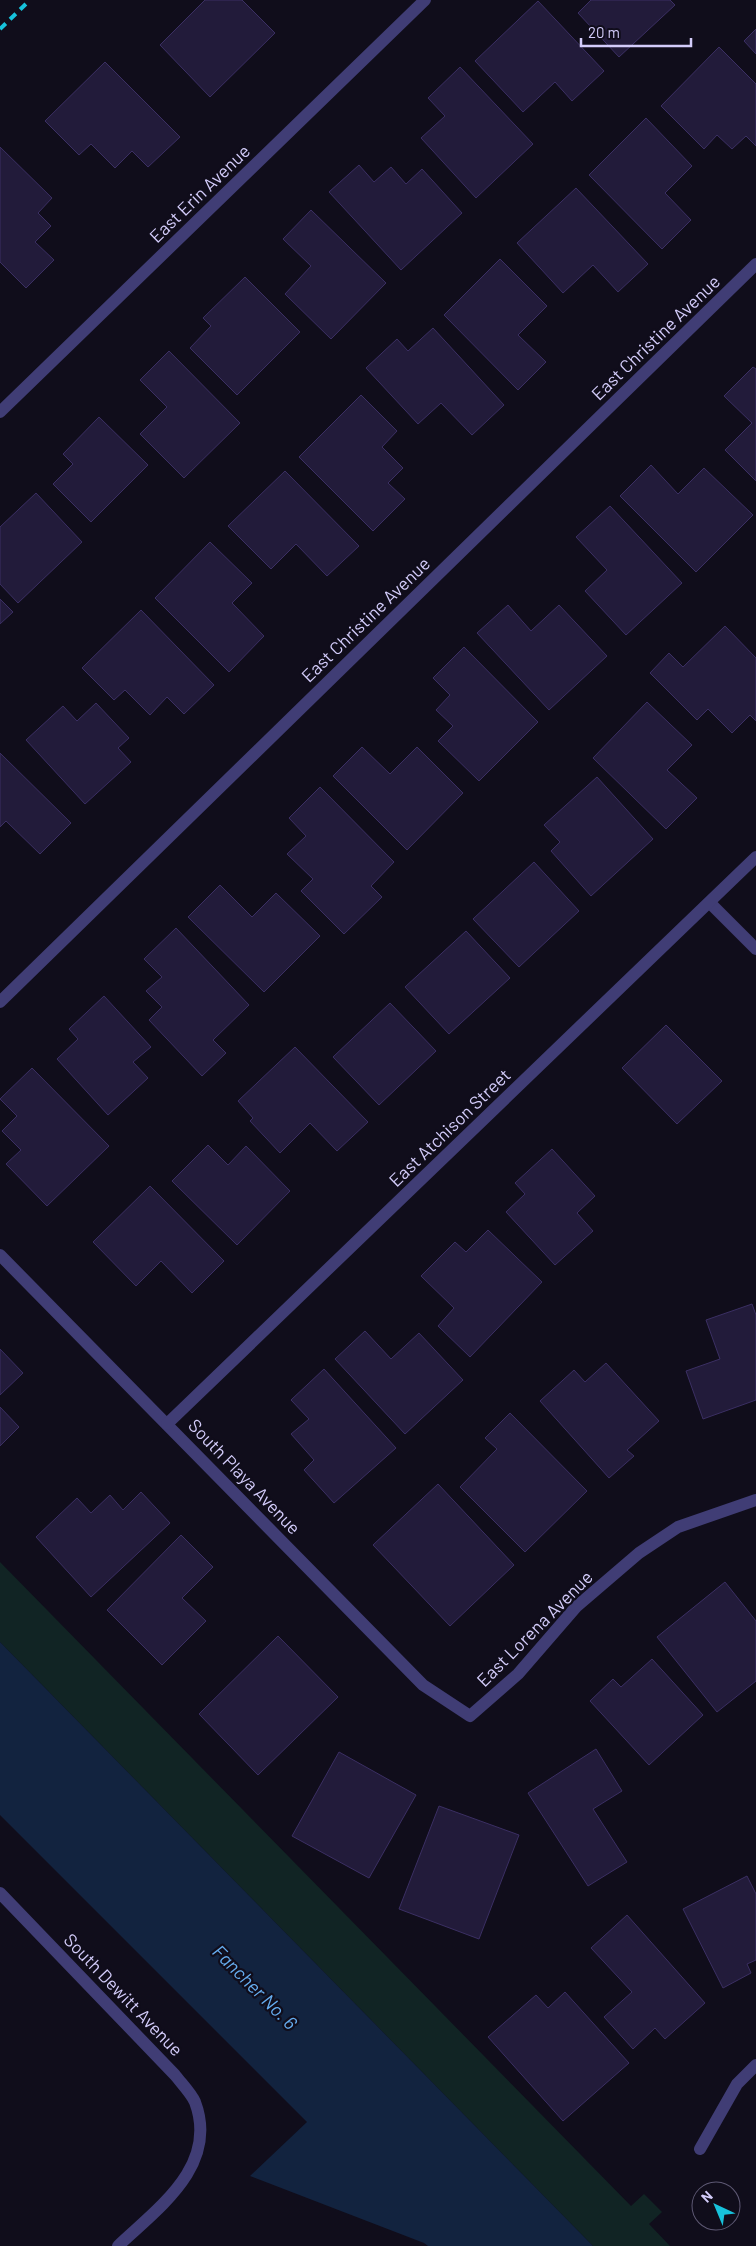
<svg xmlns="http://www.w3.org/2000/svg" width="756" height="2246" font-family="Barlow,sans-serif">
  <style>
    .green { fill: #112424 }
    .water { fill: #12233f }
    .building { fill: #221b3a; stroke: #3b2f63 }
    .lines { fill: none; stroke-linecap: round; stroke-linejoin: round }
    .minor { stroke: #403d75; stroke-width: 12 }
    .rail { stroke: #17c2db; stroke-width: 4; stroke-dasharray: 8 6; stroke-linecap: butt }
    .labels { text-anchor: middle; stroke-width: 4.5; stroke-linejoin: round; paint-order: stroke }
    .street-label { font-size: 18px; fill: #d3ccfa; stroke: #100d1b }
    .water-label { font-size: 19px; font-style: italic; fill: #65acef; stroke: #100d1b }
  </style>
  <rect width="100%" height="100%" fill="#100d1b"/>
  <polygon class="green" points="0,1562 631,2206 644,2194 662,2212 649,2224 670,2246 593,2246 0,1642"/>
  <polygon class="water" points="0,1642 593,2246 428,2246 424,2243 250,2176 307,2122 0,1815"/>
  <g class="building">
    <polygon points="205,0 242,0 275,33 210,97 160,45"/>
    <polygon points="591,0 670,0 675,5 619,57 578,13"/>
    <polygon points="538,1 604,71 572,101 555,82 523,112 475,61"/>
    <polygon points="756,29 756,54 744,41"/>
    <polygon points="719,47 756,84 756,146 746,136 732,149 717,135 704,149 661,106"/>
    <polygon points="105,62 180,137 148,167 132,151 115,168 91,144 79,155 45,121"/>
    <polygon points="460,67 533,144 476,198 421,138 445,116 428,98"/>
    <polygon points="646,118 692,166 665,193 691,220 662,249 589,175"/>
    <polygon points="0,147 52,198 38,213 51,226 35,242 54,260 26,288 0,262"/>
    <polygon points="359,165 374,182 391,167 406,184 422,169 462,213 401,270 329,192"/>
    <polygon points="576,188 648,264 618,292 593,265 563,293 517,243"/>
    <polygon points="311,210 386,283 331,339 285,294 311,266 283,239"/>
    <polygon points="500,259 547,306 518,335 546,362 518,390 444,315"/>
    <polygon points="245,277 300,332 237,395 190,348 211,326 203,318"/>
    <polygon points="433,328 504,405 472,435 441,403 418,424 366,368 397,339 408,351"/>
    <polygon points="169,351 240,423 184,478 140,434 167,407 140,380"/>
    <polygon points="753,367 756,369 756,481 725,450 752,423 724,396"/>
    <polygon points="361,395 397,431 382,447 403,468 388,483 405,499 373,531 299,457"/>
    <polygon points="99,417 148,465 91,522 53,484 73,464 63,454"/>
    <polygon points="651,465 678,494 704,468 753,515 696,572 620,496"/>
    <polygon points="285,471 359,546 327,576 296,544 271,569 228,526"/>
    <polygon points="36,493 82,542 18,603 0,584 0,527"/>
    <polygon points="610,506 682,583 626,635 585,591 607,570 576,537"/>
    <polygon points="210,542 252,583 232,603 264,636 229,672 155,598"/>
    <polygon points="0,599 13,612 0,624"/>
    <polygon points="508,605 531,631 559,605 607,656 549,710 477,633"/>
    <polygon points="141,610 214,685 184,714 167,697 150,715 125,690 114,700 82,668"/>
    <polygon points="725,626 756,658 756,721 750,715 732,733 708,709 697,720 650,673 669,653 683,667"/>
    <polygon points="464,647 538,722 479,781 438,741 453,726 436,710 450,695 433,678"/>
    <polygon points="647,702 692,745 667,770 697,798 666,829 593,758"/>
    <polygon points="96,703 129,738 118,748 131,762 85,804 26,740 63,706 77,721"/>
    <polygon points="362,747 390,774 417,747 463,793 407,850 333,776"/>
    <polygon points="0,753 71,823 40,854 6,821 0,827"/>
    <polygon points="597,777 653,839 591,896 551,851 560,842 544,825"/>
    <polygon points="320,787 394,862 371,886 382,897 344,934 301,891 313,879 287,854 306,836 289,818"/>
    <polygon points="534,862 579,911 519,967 473,919"/>
    <polygon points="220,885 252,917 276,893 320,936 264,992 188,917"/>
    <polygon points="176,928 249,1005 213,1040 226,1053 202,1076 149,1020 162,1007 146,991 162,977 144,959"/>
    <polygon points="466,931 510,978 449,1034 405,987"/>
    <polygon points="104,996 151,1047 133,1062 148,1078 108,1115 57,1059 78,1039 69,1029"/>
    <polygon points="390,1003 436,1051 379,1105 333,1057"/>
    <polygon points="666,1025 722,1081 677,1124 622,1068"/>
    <polygon points="295,1047 368,1122 337,1151 310,1123 280,1153 250,1121 253,1118 238,1101"/>
    <polygon points="32,1068 109,1146 47,1206 6,1164 21,1150 2,1131 17,1116 0,1099"/>
    <polygon points="208,1145 228,1165 246,1146 290,1191 237,1245 172,1181"/>
    <polygon points="552,1149 595,1196 577,1213 593,1231 555,1265 506,1212 525,1194 515,1183"/>
    <polygon points="150,1186 224,1261 192,1293 161,1261 136,1286 93,1242"/>
    <polygon points="488,1230 542,1282 470,1357 438,1326 454,1308 421,1276 455,1242 466,1252"/>
    <polygon points="752,1304 756,1315 756,1400 703,1419 686,1371 720,1359 706,1320"/>
    <polygon points="365,1331 391,1359 419,1333 463,1380 405,1434 335,1359"/>
    <polygon points="0,1349 23,1373 0,1395"/>
    <polygon points="606,1363 659,1421 627,1450 634,1456 609,1478 540,1401 574,1370 585,1382"/>
    <polygon points="324,1369 396,1448 334,1503 304,1470 314,1460 291,1434 309,1419 291,1400"/>
    <polygon points="0,1407 19,1427 0,1446"/>
    <polygon points="510,1413 587,1491 525,1552 460,1487 497,1449 485,1438"/>
    <polygon points="438,1484 514,1565 450,1626 373,1545"/>
    <polygon points="141,1492 170,1523 91,1597 36,1537 77,1498 91,1513 110,1495 123,1510"/>
    <polygon points="181,1535 213,1567 182,1598 206,1621 162,1665 107,1610"/>
    <polygon points="725,1582 756,1621 756,1681 717,1712 657,1637"/>
    <polygon points="278,1636 338,1697 258,1775 199,1714"/>
    <polygon points="652,1659 703,1715 649,1765 590,1701 613,1679 621,1687"/>
    <polygon points="596,1749 622,1791 593,1809 627,1862 588,1886 528,1793"/>
    <polygon points="339,1752 416,1795 369,1878 292,1836"/>
    <polygon points="439,1806 519,1835 479,1939 399,1909"/>
    <polygon points="747,1876 756,1894 756,1960 747,1964 751,1973 723,1988 683,1909"/>
    <polygon points="627,1915 705,2003 665,2039 655,2028 633,2049 604,2017 632,1992 591,1948"/>
    <polygon points="565,1992 629,2063 563,2121 488,2037 536,1995 548,2008"/>
  </g>
  <g class="lines">
    <g class="minor">
      <polyline points="0,412 425,0"/>
      <polyline points="710,903 756,949"/>
      <polyline points="0,1002 756,264"/>
      <polyline points="0,1255 423,1685 470,1716 518,1674 576,1607 639,1553 678,1527 756,1500"/>
      <polyline points="167,1424 756,857"/>
      <path d="M0,1893L175,2075C181,2083 191,2093 195,2102C219,2166 158,2208 118,2246"/>
      <polyline points="700,2149 737,2084 756,2065"/>
    </g>
    <polyline class="rail" points="0,29 30,0"/>
  </g>
  <g class="labels">
    <g class="street-label">
      <text transform="translate(200 194) rotate(-44)" y="6">East Erin Avenue</text>
      <text transform="translate(656 338) rotate(-44)" y="6">East Christine Avenue</text>
      <text transform="translate(366 620) rotate(-44)" y="6">East Christine Avenue</text>
      <text transform="translate(450 1128) rotate(-44)" y="6">East Atchison Street</text>
      <text transform="translate(244 1477) rotate(46)" y="6">South Playa Avenue</text>
      <text transform="translate(535 1629) rotate(-45)" y="6">East Lorena Avenue</text>
      <text transform="translate(123 1995) rotate(46)" y="6">South Dewitt Avenue</text>
    </g>
    <g class="water-label">
      <text transform="translate(255 1987) rotate(45)" y="7">Fancher No. 6</text>
    </g>
  </g>
  <g transform="translate(716 2206) rotate(316)"><circle r="24" fill="#100d1b" stroke="#5e5974"/>
  <path d="M0-4L9 19L0 12L-9 19Z" fill="#17c2db"/>
  <text y="-8" font-size="14" font-weight="bold" text-anchor="middle" fill="#d3ccfa">N</text>
  </g>
  <path d="M581 38v8h110v-8" fill="none" stroke="#d3ccfa" stroke-width="2.5"/>
  <text x="588" y="38" font-size="15" fill="#d3ccfa" stroke="#100d1b" stroke-width="4" paint-order="stroke">20 m</text>
</svg>
